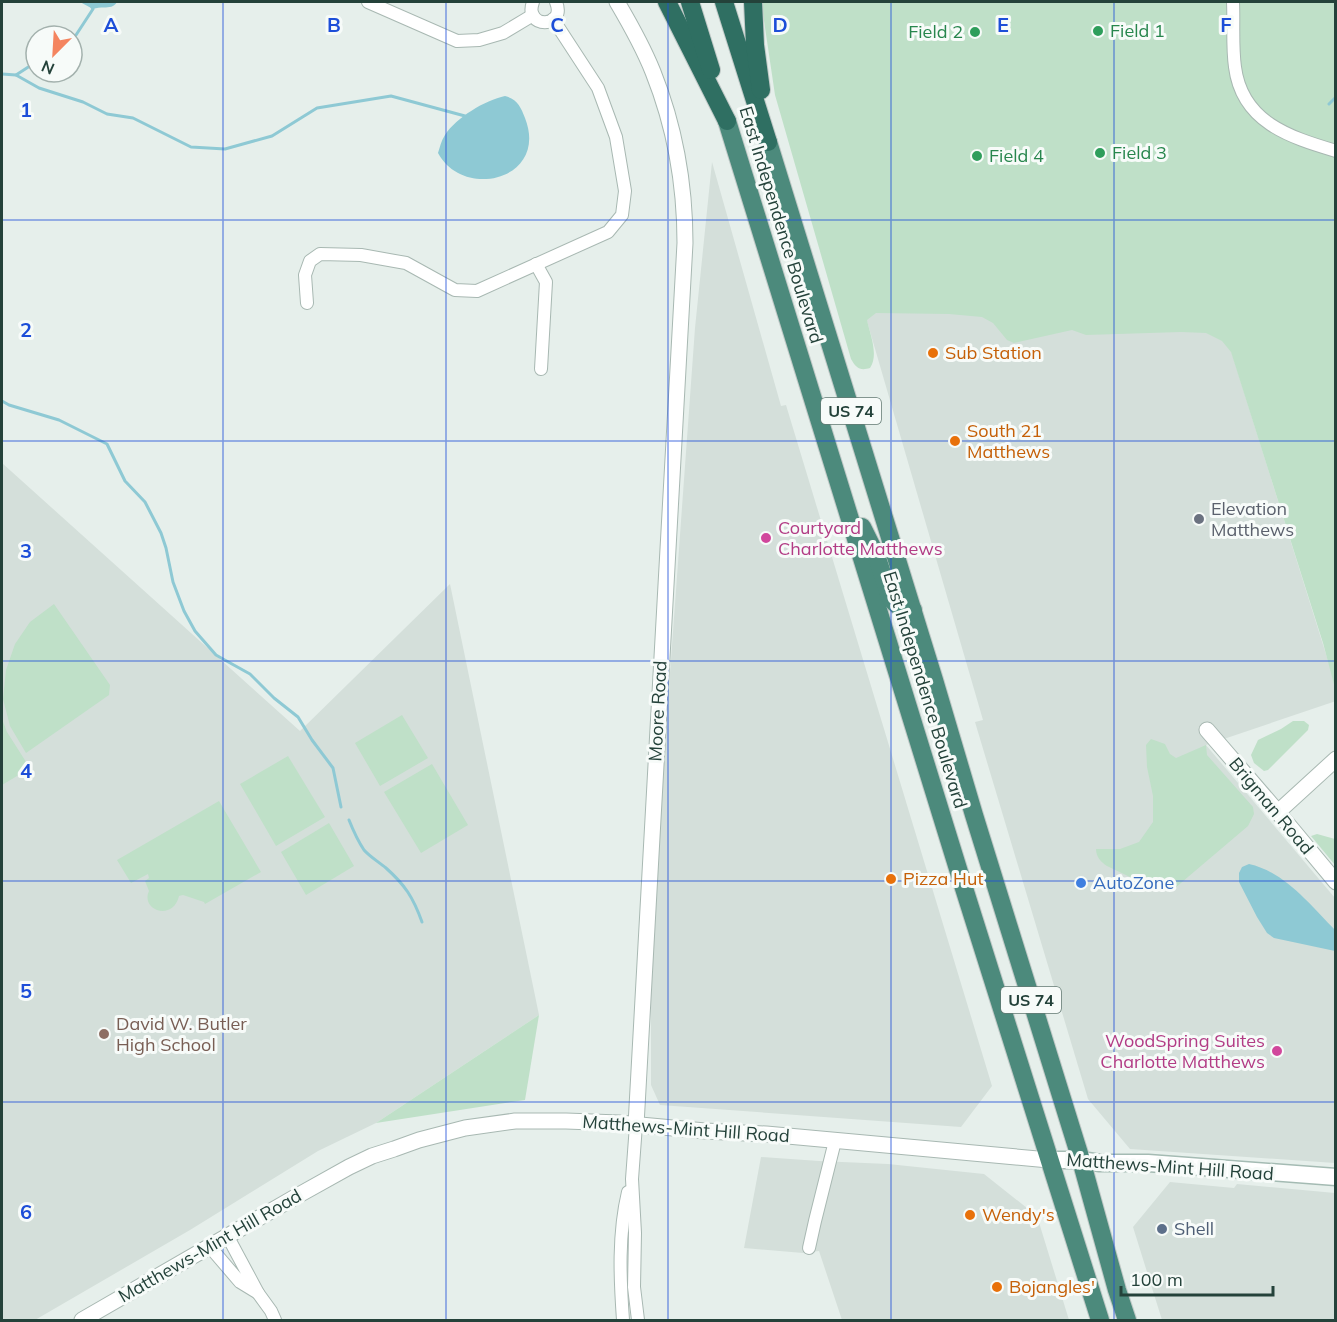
<svg xmlns="http://www.w3.org/2000/svg" width="1337" height="1322" font-family="Mulish,sans-serif">
  <style>
    .built { fill: #d4dfda }
    .green { fill: #bfe0c8 }
    .water { fill: #8ec9d4 }
    .lines { fill: none; stroke-linecap: round; stroke-linejoin: round }
    .stream { stroke: #8ec9d4; stroke-width: 3 }
    .minor-casing { stroke: #a8b8b2; stroke-width: 14 }
    .tertiary-casing { stroke: #a8b8b2; stroke-width: 17 }
    .secondary-casing { stroke: #a4bbb3; stroke-width: 19 }
    .trunk-casing { stroke: #c2cac8; stroke-width: 20 }
    .motorway-casing { stroke: #c2cac8; stroke-width: 20 }
    .minor { stroke: #fff; stroke-width: 12 }
    .tertiary { stroke: #fff; stroke-width: 15 }
    .secondary { stroke: #fff; stroke-width: 16 }
    .trunk { stroke: #4c8a7c; stroke-width: 18 }
    .motorway { stroke: #2f6f62; stroke-width: 18 }
    .grid { fill: none; stroke: #1d4ed8; stroke-width: 1.5; stroke-opacity: 0.55 }
    .leisure-dot { fill: #2e9e5b; stroke: #f7fbf9; stroke-width: 2 }
    .food-dot { fill: #e8710a; stroke: #f7fbf9; stroke-width: 2 }
    .worship-dot { fill: #6b7280; stroke: #f7fbf9; stroke-width: 2 }
    .hotel-dot { fill: #d1479c; stroke: #f7fbf9; stroke-width: 2 }
    .shop-dot { fill: #3f7fe0; stroke: #f7fbf9; stroke-width: 2 }
    .education-dot { fill: #8d6e63; stroke: #f7fbf9; stroke-width: 2 }
    .service-dot { fill: #5c6f8a; stroke: #f7fbf9; stroke-width: 2 }
    .labels { text-anchor: middle; stroke-width: 6; stroke-linejoin: round; paint-order: stroke }
    .shield { fill: #f7fbf9; stroke: #637a73; stroke-width: 1.5 }
    .shield-label { font-size: 16px; font-weight: bold; fill: #24423a }
    .leisure-label { font-size: 18px; fill: #27864d; stroke: #f7fbf9; text-anchor: start }
    .street-label { font-size: 18px; fill: #24423a; stroke: #f7fbf9 }
    .food-label { font-size: 18px; fill: #c56008; stroke: #f7fbf9; text-anchor: start }
    .worship-label { font-size: 18px; fill: #5b616d; stroke: #f7fbf9; text-anchor: start }
    .hotel-label { font-size: 18px; fill: #b23c85; stroke: #f7fbf9; text-anchor: start }
    .shop-label { font-size: 18px; fill: #366cbe; stroke: #f7fbf9; text-anchor: start }
    .education-label { font-size: 18px; fill: #785e54; stroke: #f7fbf9; text-anchor: start }
    .service-label { font-size: 18px; fill: #4e5e75; stroke: #f7fbf9; text-anchor: start }
    .grid-label { font-size: 20px; text-anchor: middle; font-weight: bold; fill: #1d4ed8; stroke: #f7fbf9; stroke-width: 6; stroke-linejoin: round; paint-order: stroke }
  </style>
  <rect width="100%" height="100%" fill="#e6efeb"/>
  <g class="built">
    <polygon points="712,162 781,406 786,405 992,1086 961,1127 660,1105 651,1085 651,962 660,811 695,328"/>
    <polygon points="862,304 1223,325 1335,683 1336,701 1206,745 1335,898 1335,1163 1130,1149 1088,1099 975,722 983,720"/>
    <polygon points="2,463 300,731 450,584 539,1015 376,1123 318,1151 190,1230 35,1320 2,1320"/>
    <polygon points="761,1157 819,1161 888,1164 984,1174 1037,1216 1069,1320 842,1320 819,1251 803,1253 744,1248"/>
    <polygon points="1170,1182 1234,1188 1237,1184 1335,1193 1335,1320 1162,1320 1133,1227"/>
  </g>
  <g class="green">
    <path d="M763,2H1335V688L1323,643L1231,352L1222,341L1206,333L1181,332L1086,335L1072,330L1014,343L1007,340L993,323L982,317L949,314L876,313L867,320C870,334 879,355 870,368C860,371 856,368 851,359L775,95L763,14Z"/>
    <polygon points="54,604 110,685 109,695 26,753 10,726 3,699 6,670 15,644 30,622"/>
    <polygon points="402,715 428,758 380,786 355,743"/>
    <polygon points="2,719 7,732 28,765 27,770 2,785"/>
    <polygon points="1293,721 1304,721 1309,725 1308,730 1268,770 1264,771 1254,763 1251,755 1258,740 1281,729"/>
    <path d="M1151,739L1165,744L1170,754L1176,758L1206,745L1207,755L1253,807L1254,814L1248,826L1175,888L1168,891L1155,889L1107,866C1101,862 1096,857 1096,849H1120L1139,842L1153,822V796L1147,767L1146,745Z"/>
    <polygon points="288,756 325,817 276,846 240,784"/>
    <polygon points="432,764 468,825 421,853 384,792"/>
    <path d="M219,801L261,872L205,904L204,902L183,895L179,896C173,922 140,910 149,891L145,881L149,878L148,874L131,883L117,860Z"/>
    <polygon points="329,823 354,866 306,895 281,852"/>
    <polygon points="1317,834 1335,839 1335,865 1311,836"/>
    <polygon points="539,1015 525,1100 376,1123"/>
  </g>
  <g class="water">
    <path d="M80,2H117C112,11 102,5 93,9Z"/>
    <path d="M505,96C517,99 521,107 525,118C549,179 464,201 438,153C440,147 441,141 445,135C456,118 485,100 505,96Z"/>
    <path d="M1249,864C1285,872 1310,905 1335,930V951L1274,938L1267,933L1257,917L1239,882V873L1242,867Z"/>
  </g>
  <g class="lines">
    <g class="stream">
      <polyline points="72,38 76,35 93,9 89,2"/>
      <polyline points="2,74 16,75 39,88 83,102 107,114 133,118 191,147 225,149 272,136 317,108 391,96 465,116"/>
      <polyline points="16,75 36,62"/>
      <polyline points="1329,104 1336,97"/>
      <polyline points="2,401 9,405 59,420 107,444 125,481 145,502 161,533 166,548 173,582 184,611 195,631 216,655 223,659 250,674 274,698 298,717 312,740 333,768 341,807"/>
      <path d="M349,820C353,830 358,841 364,850C370,857 379,862 386,868C405,885 413,897 422,922"/>
    </g>
    <defs>
      <g id="minor">
        <polyline points="368,2 457,41 479,40 503,33 533,15"/>
        <path d="M533,2C523,29 567,29 556,2"/>
        <path d="M1233,2C1234,23 1232,46 1235,67C1242,122 1289,137 1336,151"/>
        <polyline points="536,264 546,282 541,369"/>
        <polyline points="307,303 305,275 310,261 320,254 361,255 406,263 455,290 477,291 608,232 622,215 625,191 616,137 598,88 553,19"/>
        <polyline points="636,1125 632,1179 635,1233 634,1287 638,1320"/>
        <polyline points="210,1247 240,1282 258,1293 228,1237"/>
        <polyline points="809,1248 815,1221 835,1141"/>
        <polyline points="258,1293 271,1311 275,1320"/>
        <path d="M623,1320C620,1278 618,1234 628,1192"/>
      </g>
      <g id="tertiary">
        <path d="M617,2C630,24 643,47 653,72C675,127 685,184 685,243L636,1125"/>
        <polyline points="1207,730 1276,810 1336,882"/>
        <polyline points="1278,812 1336,759"/>
        <polyline points="82,1320 297,1196 349,1167 372,1156 394,1149 419,1140 465,1128 515,1121 566,1121 619,1123 705,1131 766,1134 1049,1160"/>
      </g>
      <polyline id="secondary" points="1049,1160 1081,1160 1100,1163 1148,1163 1336,1177"/>
      <g id="trunk">
        <polyline points="727,121 963,885 1100,1320"/>
        <polyline points="768,142 934,680 974,815 1081,1160 1117,1290 1127,1320"/>
        <path d="M862,527L876,555L890,597C896,606 902,609 913,610"/>
      </g>
      <g id="motorway">
        <polyline points="667,2 727,121"/>
        <polyline points="690,2 711,70"/>
        <polyline points="724,2 768,142"/>
        <polyline points="753,2 755,45 761,90"/>
      </g>
    </defs>
    <use href="#minor" class="minor-casing"/>
    <use href="#tertiary" class="tertiary-casing"/>
    <use href="#secondary" class="secondary-casing"/>
    <use href="#trunk" class="trunk-casing"/>
    <use href="#motorway" class="motorway-casing"/>
    <use href="#minor" class="minor"/>
    <use href="#tertiary" class="tertiary"/>
    <use href="#secondary" class="secondary"/>
    <use href="#trunk" class="trunk"/>
    <use href="#motorway" class="motorway"/>
  </g>
  <path class="grid" d="M223,2V1320M446,2V1320M668,2V1320M891,2V1320M1114,2V1320M2,220H1336M2,441H1336M2,661H1336M2,881H1336M2,1102H1336"/>
  <g class="leisure-dot">
    <circle cx="1098" cy="31" r="6"/>
    <circle cx="975" cy="32" r="6"/>
    <circle cx="1100" cy="153" r="6"/>
    <circle cx="977" cy="156" r="6"/>
  </g>
  <g class="food-dot">
    <circle cx="933" cy="353" r="6"/>
    <circle cx="955" cy="441" r="6"/>
    <circle cx="891" cy="879" r="6"/>
    <circle cx="970" cy="1215" r="6"/>
    <circle cx="997" cy="1287" r="6"/>
  </g>
  <circle class="worship-dot" cx="1199" cy="519" r="6"/>
  <g class="hotel-dot">
    <circle cx="766" cy="538" r="6"/>
    <circle cx="1277" cy="1051" r="6"/>
  </g>
  <circle class="shop-dot" cx="1081" cy="883" r="6"/>
  <circle class="education-dot" cx="104" cy="1034" r="6"/>
  <circle class="service-dot" cx="1162" cy="1229" r="6"/>
  <g class="labels">
    <g class="shield">
      <rect x="821" y="398" width="60" height="26" rx="4.5"/>
      <rect x="1001" y="987" width="60" height="26" rx="4.5"/>
    </g>
    <g class="shield-label">
      <text x="851" y="417">US 74</text>
      <text x="1031" y="1006">US 74</text>
    </g>
    <g class="leisure-label">
      <text x="1110" y="37">Field 1</text>
      <text x="963" y="38" text-anchor="end">Field 2</text>
      <text x="1112" y="159">Field 3</text>
      <text x="989" y="162">Field 4</text>
    </g>
    <g class="street-label">
      <text transform="translate(781 225) rotate(73)" y="6">East Independence Boulevard</text>
      <text transform="translate(925 690) rotate(73)" y="6">East Independence Boulevard</text>
      <text transform="translate(658 711) rotate(-87)" y="6">Moore Road</text>
      <text transform="translate(1271 806) rotate(50)" y="6">Brigman Road</text>
      <text transform="translate(686 1129) rotate(4)" y="6">Matthews-Mint Hill Road</text>
      <text transform="translate(1170 1167) rotate(4)" y="6">Matthews-Mint Hill Road</text>
      <text transform="translate(210 1246) rotate(-30)" y="6">Matthews-Mint Hill Road</text>
    </g>
    <g class="food-label">
      <text x="945" y="359">Sub Station</text>
      <text x="967" y="437">South 21<tspan x="967" dy="21">Matthews</tspan></text>
      <text x="903" y="885">Pizza Hut</text>
      <text x="982" y="1221">Wendy's</text>
      <text x="1009" y="1293">Bojangles'</text>
    </g>
    <g class="worship-label">
      <text x="1211" y="515">Elevation<tspan x="1211" dy="21">Matthews</tspan></text>
    </g>
    <g class="hotel-label">
      <text x="778" y="534">Courtyard<tspan x="778" dy="21">Charlotte Matthews</tspan></text>
      <text x="1265" y="1047" text-anchor="end">WoodSpring Suites<tspan x="1265" dy="21">Charlotte Matthews</tspan></text>
    </g>
    <g class="shop-label">
      <text x="1093" y="889">AutoZone</text>
    </g>
    <g class="education-label">
      <text x="116" y="1030">David W. Butler<tspan x="116" dy="21">High School</tspan></text>
    </g>
    <g class="service-label">
      <text x="1174" y="1235">Shell</text>
    </g>
  </g>
  <g class="grid-label">
    <text x="111" y="32">A</text>
    <text x="334" y="32">B</text>
    <text x="557" y="32">C</text>
    <text x="780" y="32">D</text>
    <text x="1003" y="32">E</text>
    <text x="1226" y="32">F</text>
    <text x="26" y="117">1</text>
    <text x="26" y="337">2</text>
    <text x="26" y="558">3</text>
    <text x="26" y="778">4</text>
    <text x="26" y="998">5</text>
    <text x="26" y="1219">6</text>
  </g>
  <rect width="1337" height="1322" fill="none" stroke="#24423a" stroke-width="6"/>
  <g transform="translate(54 54) rotate(204)"><circle r="28" fill="#f7fbf9" stroke="#a3b1ad" stroke-width="1.5"/>
  <path d="M0-4.5L10 22L0 15L-10 22Z" fill="#f4845f"/>
  <text y="-9" font-size="16" font-weight="bold" text-anchor="middle" fill="#24423a">N</text>
  </g>
  <path d="M1121 1286v9h152v-9" fill="none" stroke="#24423a" stroke-width="3"/>
  <text x="1130" y="1286" font-size="18" fill="#24423a" stroke="#f7fbf9" stroke-width="4.5" paint-order="stroke">100 m</text>
</svg>
